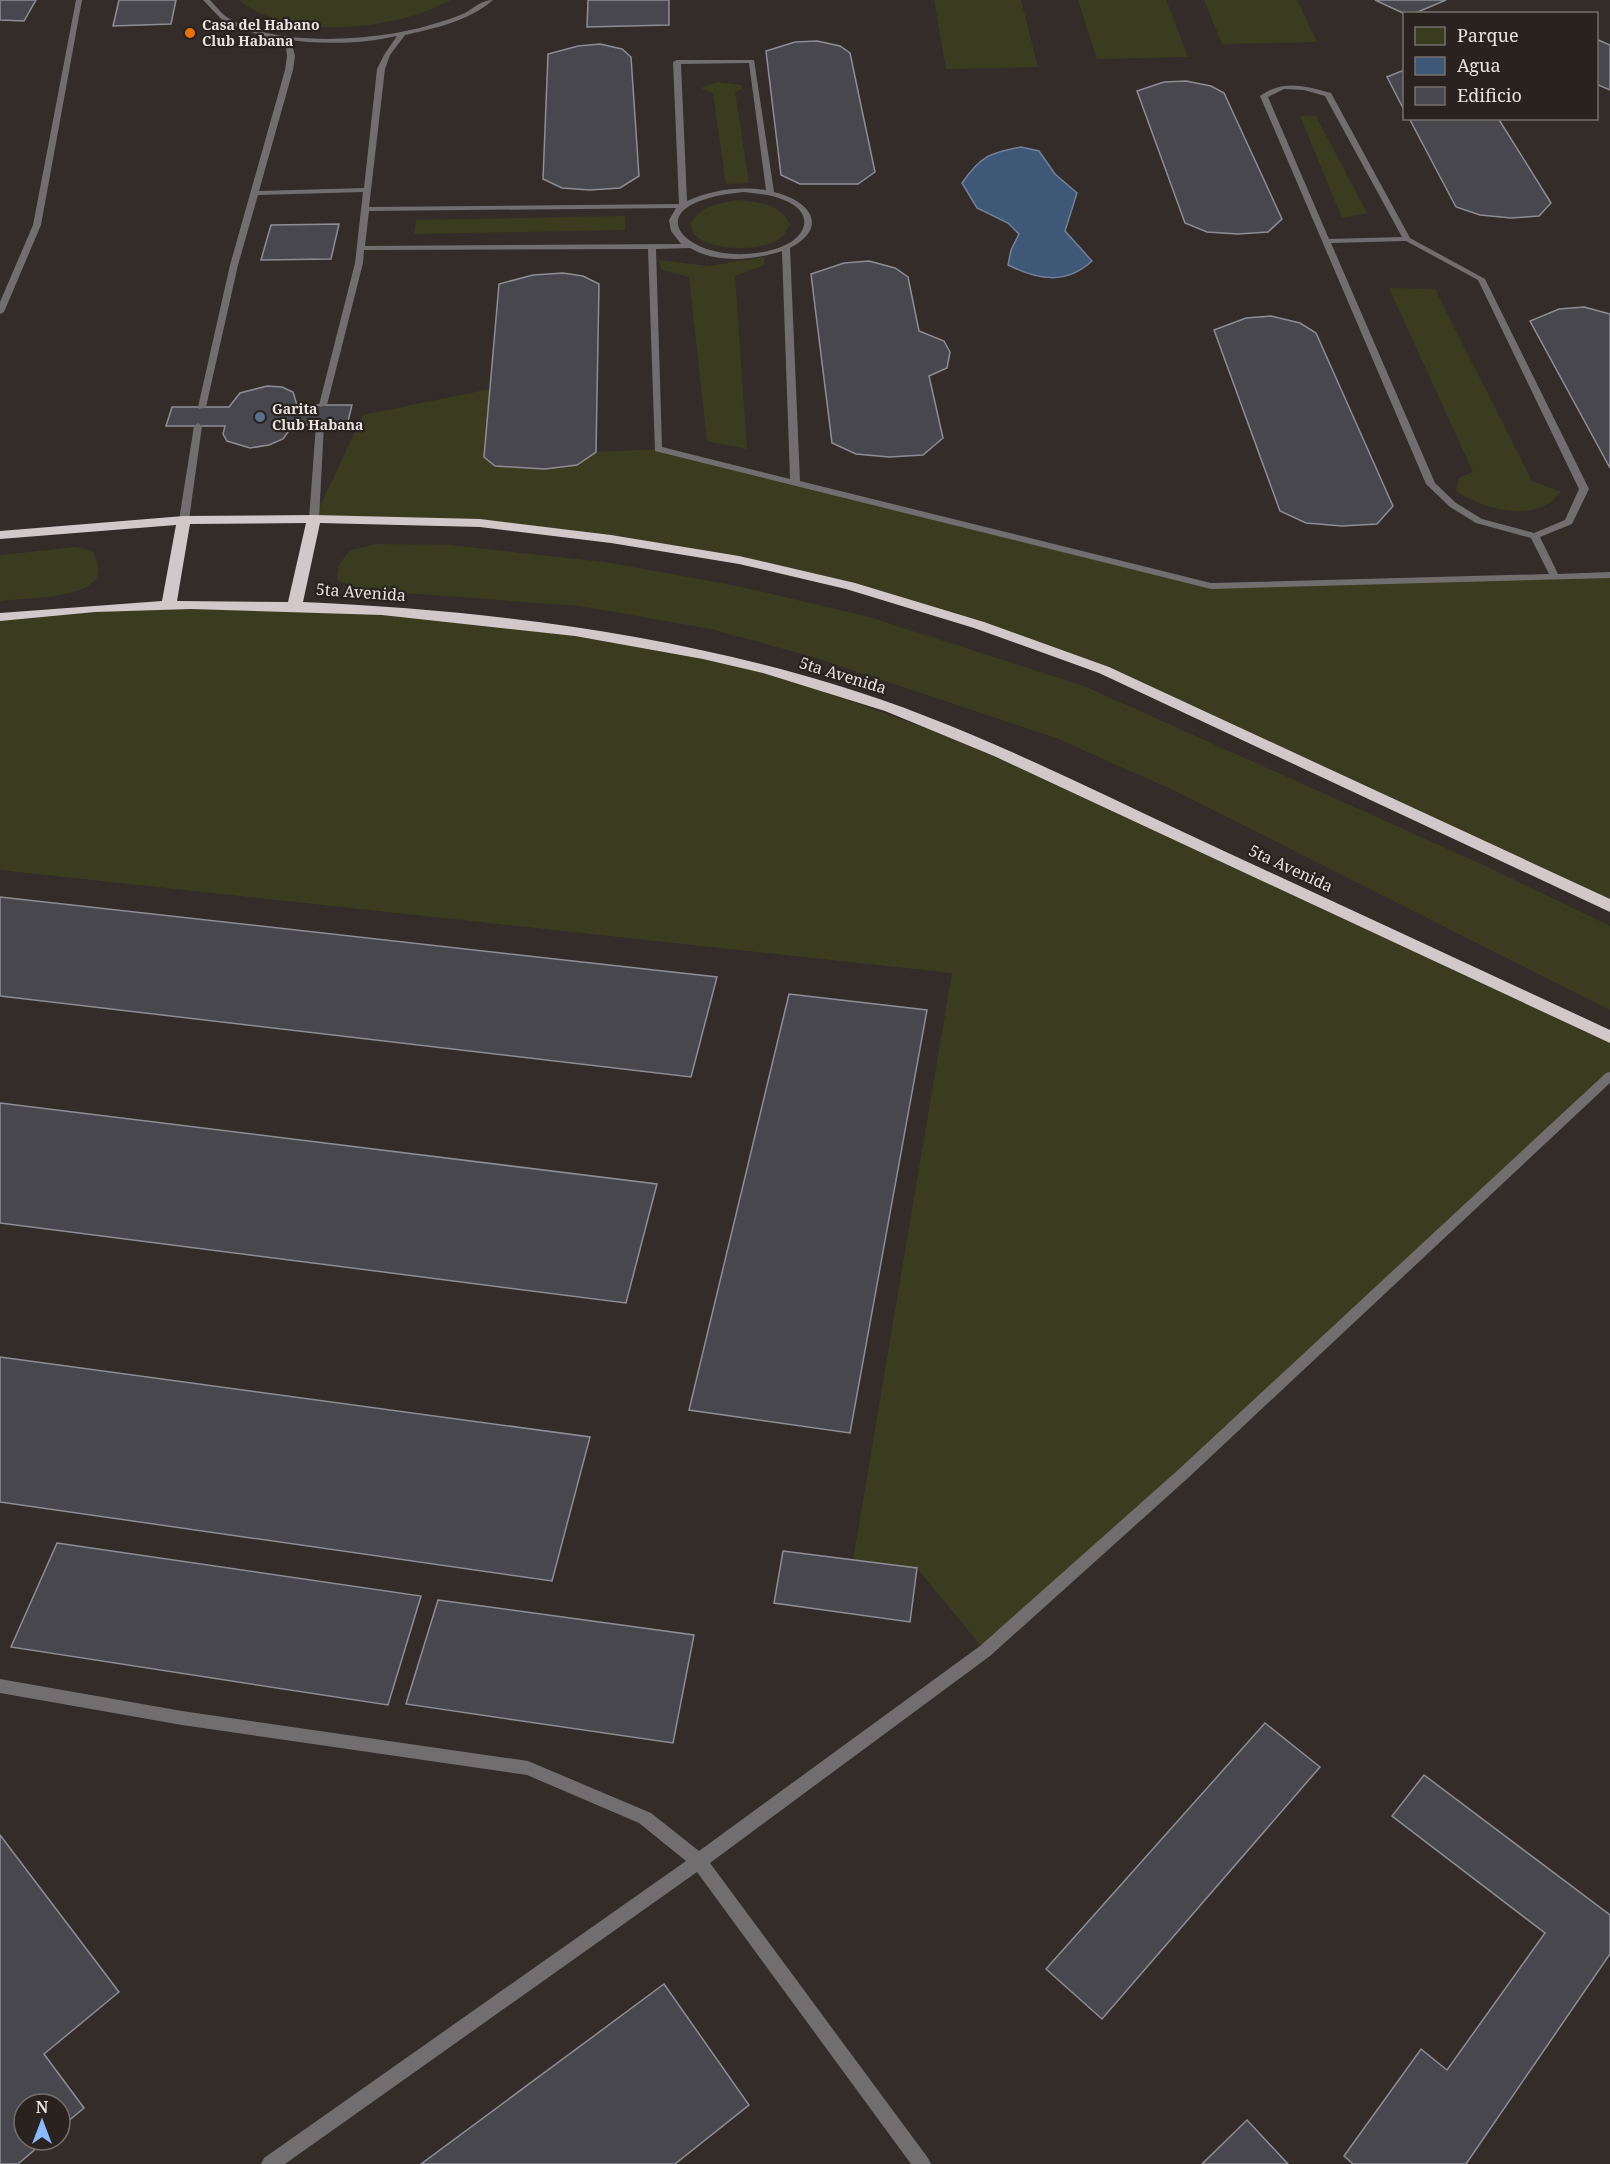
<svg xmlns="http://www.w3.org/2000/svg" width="1610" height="2164" font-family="'Noto Serif',serif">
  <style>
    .green { fill: #3b3c1f }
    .water { fill: #405878; stroke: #728298; stroke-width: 1.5 }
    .building { fill: #48474e; stroke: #8e8d95; stroke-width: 1.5 }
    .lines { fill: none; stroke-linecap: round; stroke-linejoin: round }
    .lane { fill: #726e6f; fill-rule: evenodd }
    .highway { fill: #d2c8ca; fill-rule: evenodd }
    .food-dot { fill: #e8710a; stroke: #29221e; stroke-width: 2 }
    .service-dot { fill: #5c6f8a; stroke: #29221e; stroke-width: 2 }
    .labels { text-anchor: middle; stroke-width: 4.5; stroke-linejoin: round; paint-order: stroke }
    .far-poi-label { font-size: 14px; font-weight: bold; fill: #e8e3e1; stroke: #29221e; text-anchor: start }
    .street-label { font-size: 16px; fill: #e8e3e1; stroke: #29221e }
  </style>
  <rect width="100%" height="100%" fill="#332c28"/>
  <g class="green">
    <path d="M239,0H451C397,30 290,42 239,0Z"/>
    <polygon points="934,0 1021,0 1038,67 946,69"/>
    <polygon points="1078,0 1166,0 1188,57 1097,59"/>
    <polygon points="1204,0 1297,0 1317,42 1222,44"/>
    <polygon points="717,82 741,85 742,89 735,92 749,183 726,184 713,94 701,88"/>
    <polygon points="1300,116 1316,116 1367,213 1342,218"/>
    <path d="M740,200C761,203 779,204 790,224C788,227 785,234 783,236C766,252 713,252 696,236C693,234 691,227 690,224C702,205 719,203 740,200Z"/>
    <polygon points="625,216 625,230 414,234 416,220"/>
    <polygon points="764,257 764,265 735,276 747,449 707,441 689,277 662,270 658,260 709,266"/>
    <path d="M1389,288L1435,289L1532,481L1561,492C1556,496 1552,503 1546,505C1519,519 1480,507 1456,491L1459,478L1473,472Z"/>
    <polygon points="490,389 484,457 495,466 545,469 577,465 596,452 658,449 1211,586 1610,575 1610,906 1104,671 850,586 610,539 480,523 314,519 363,415"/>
    <polygon points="376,544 450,545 604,562 733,585 869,617 1084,686 1488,867 1610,926 1610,1010 1173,790 1056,738 813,657 711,629 580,606 362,590 337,580 339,565 349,551"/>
    <path d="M76,547L93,552C96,560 102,570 96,579C82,599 23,598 0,601V555Z"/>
    <polygon points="169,605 490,619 762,669 1019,762 1610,1037 1610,1076 985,1651 917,1568 853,1560 952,973 0,870 0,618"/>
  </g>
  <path class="water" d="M1021,147L1039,151L1055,174L1077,193L1065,231L1092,261C1066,285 1038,280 1008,265L1011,250L1019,234L1008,223L977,208L962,183C981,156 989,153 1021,147Z"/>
  <g class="building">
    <polygon points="0,0 36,0 24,21 0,20"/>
    <polygon points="119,0 176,0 171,24 113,26"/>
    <polygon points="588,0 669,0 669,25 587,27"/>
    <polygon points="1375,0 1446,0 1413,14 1405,14"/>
    <polygon points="1596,39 1610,45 1610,90 1596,84"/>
    <polygon points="817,41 840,46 850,53 875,172 858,184 800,184 781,175 766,51 795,42"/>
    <polygon points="600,44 622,49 631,57 639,176 620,188 590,190 562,188 543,179 548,54 578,46"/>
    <polygon points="1404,70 1404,110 1387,77"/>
    <polygon points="1186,81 1211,86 1224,93 1282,219 1268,232 1238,234 1207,232 1185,223 1137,91 1164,82"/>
    <polygon points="1409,118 1498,118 1551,203 1539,216 1511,218 1480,215 1456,207"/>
    <polygon points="339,224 331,259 261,260 271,225"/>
    <polygon points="869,261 895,268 908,277 919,331 944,341 950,352 947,368 929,376 943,438 923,455 889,457 856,454 832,443 811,274 844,263"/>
    <polygon points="563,273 583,276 599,284 596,452 577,465 545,469 495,466 484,457 499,284 533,275"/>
    <polygon points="1584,307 1610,314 1610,468 1530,321 1559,309"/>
    <polygon points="1271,316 1300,323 1316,333 1393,506 1377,524 1342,526 1306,523 1280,511 1214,330 1246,318"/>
    <polygon points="267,386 282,387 293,392 297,405 352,405 347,425 293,425 283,439 269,445 250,448 227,441 223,434 225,426 166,426 172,407 229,407 240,393"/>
    <polygon points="0,897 717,977 691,1077 0,996"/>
    <polygon points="789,994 927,1010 850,1433 689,1410"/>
    <polygon points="0,1103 657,1184 626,1303 0,1223"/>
    <polygon points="0,1357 590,1437 552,1581 0,1502"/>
    <polygon points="57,1543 421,1596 388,1705 11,1647"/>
    <polygon points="783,1551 917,1568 910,1622 774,1603"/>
    <polygon points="438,1600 694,1635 673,1743 406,1704"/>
    <polygon points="1265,1723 1320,1767 1102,2019 1046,1969"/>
    <polygon points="1424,1775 1610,1915 1610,1954 1466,2164 1353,2164 1344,2156 1421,2049 1447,2070 1545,1933 1392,1816"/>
    <polygon points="0,1835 119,1992 44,2054 84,2108 60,2128 60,2104 24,2104 24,2140 46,2140 18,2164 0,2164"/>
    <polygon points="664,1984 749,2105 675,2164 421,2164"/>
    <polygon points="1247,2120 1288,2164 1202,2164"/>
  </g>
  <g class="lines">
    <g class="lane">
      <polygon points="76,0 82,0 41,225 4,312 0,314 0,302 33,225"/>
      <path d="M203,0H210C216,6 222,15 230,19C278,48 377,41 430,25C441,22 454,18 465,13C475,7 482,0 493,0C469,21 436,28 405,35L390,55L385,69L369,207L679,204L673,62L677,60H754L774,192C808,200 831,226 790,248L800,481L1211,583L1549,574L1531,538L1476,523L1450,507L1426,484L1260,96C1284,79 1305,86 1331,93L1410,238L1485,279L1589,489L1572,524L1540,537L1558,574L1610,572V578L1211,589L655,451L648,249L364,250L363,263L327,405L320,407L319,405L355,263L363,192L258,195L238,265L206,407L199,409L198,407L230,265L285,70L287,56L286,45L224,22ZM397,36L384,55L377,69L364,188L259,191L293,70L295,56L292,44L284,39C320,45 361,44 397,36ZM749,63L766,190C739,186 711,190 687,201L681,64ZM1284,89L1304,90L1325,96L1402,237L1329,239L1268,97ZM744,192C758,194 771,194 784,200C814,212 809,236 781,247C699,277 616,204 744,192ZM676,208L669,220L671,231L681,244L365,246L369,211ZM1406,241L1478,280L1579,489L1565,520L1534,533L1482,519L1456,503L1435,483L1331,243ZM690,248C717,264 754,260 782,251L790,479L662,447L656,249Z"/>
      <polygon points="320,422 324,425 319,519 314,522 309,519 316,425"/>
      <polygon points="198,423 202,426 189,520 184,523 179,520 194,426"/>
      <polygon points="1610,1072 1610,1083 1188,1478 990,1656 710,1863 928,2158 931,2164 911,2164 697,1872 285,2164 261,2164 264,2158 686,1861 639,1823 527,1775 182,1725 0,1693 0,1679 182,1711 528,1761 651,1813 699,1851 980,1646 1178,1470 1606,1073"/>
    </g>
    <path class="highway" d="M314,515L480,519L611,535L739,556L855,583L984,622L1109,667L1610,899V912L1099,673L974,628L846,589L739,564L611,543L480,527L320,523L303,602C482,610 661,632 833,684C953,720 1066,777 1179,830C1323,897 1466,963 1610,1030V1043L994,756L885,711L763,673L703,659L575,636L382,615L191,609L95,612L0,621V613L162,601L176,525L0,539V531L184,516ZM306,523L288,602L177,601L190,524Z"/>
  </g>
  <circle class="food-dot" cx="190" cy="33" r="6"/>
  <circle class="service-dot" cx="260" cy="417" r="6"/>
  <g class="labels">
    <g class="far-poi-label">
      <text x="202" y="30">Casa del Habano<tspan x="202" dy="16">Club Habana</tspan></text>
      <text x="272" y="414">Garita<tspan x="272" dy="16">Club Habana</tspan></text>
    </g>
    <g class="street-label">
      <text transform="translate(361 592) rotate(4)" y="6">5ta Avenida</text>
      <text transform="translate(843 675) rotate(17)" y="6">5ta Avenida</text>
      <text transform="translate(1291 868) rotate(25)" y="6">5ta Avenida</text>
    </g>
  </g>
  <rect x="1403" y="12" width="195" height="108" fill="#29221e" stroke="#756f6c" stroke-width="1.5"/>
  <rect x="1415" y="27" width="30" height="18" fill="#3b3c1f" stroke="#756f6c" stroke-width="1.5"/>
  <text x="1457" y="42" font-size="18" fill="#e8e3e1">Parque</text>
  <rect x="1415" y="57" width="30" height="18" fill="#405878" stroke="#756f6c" stroke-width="1.5"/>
  <text x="1457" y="72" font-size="18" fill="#e8e3e1">Agua</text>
  <rect x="1415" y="87" width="30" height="18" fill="#48474e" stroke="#756f6c" stroke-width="1.5"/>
  <text x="1457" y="102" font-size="18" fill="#e8e3e1">Edificio</text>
  <g transform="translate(42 2122)"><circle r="28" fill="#29221e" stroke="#756f6c" stroke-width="1.5"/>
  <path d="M0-4.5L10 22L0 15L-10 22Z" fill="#8abafc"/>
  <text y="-9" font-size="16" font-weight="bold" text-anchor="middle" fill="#e8e3e1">N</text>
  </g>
</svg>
